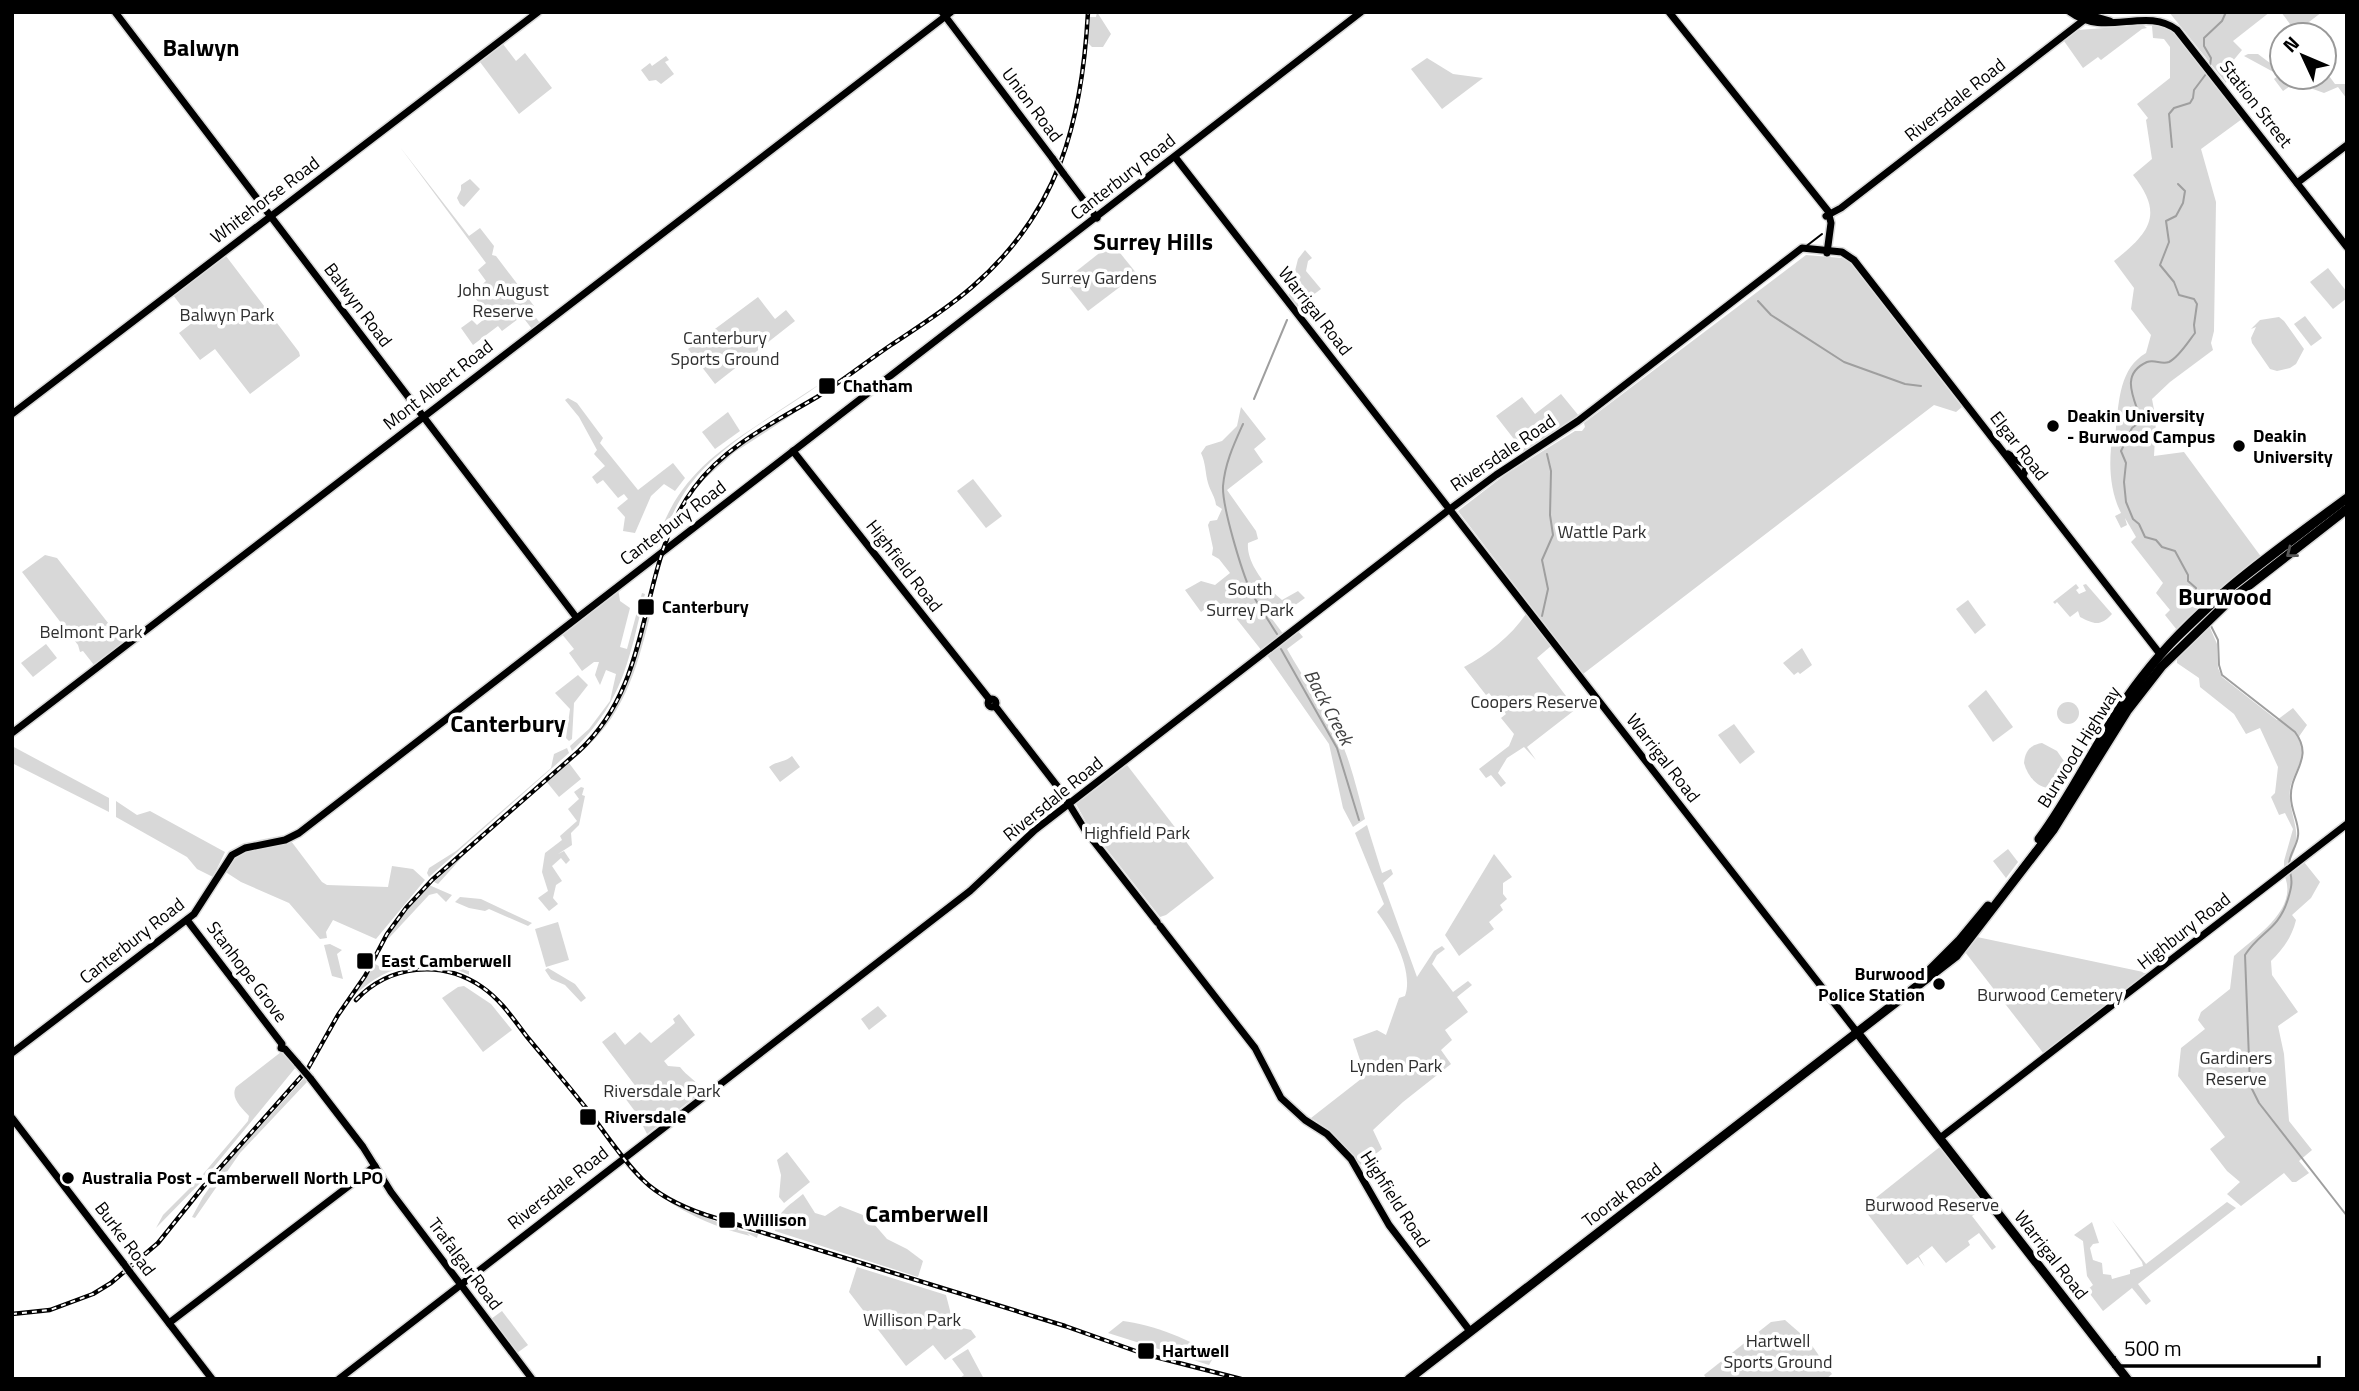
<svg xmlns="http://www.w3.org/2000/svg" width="2359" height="1391" font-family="'Titillium Web',sans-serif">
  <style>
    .green { fill: #d8d8d8 }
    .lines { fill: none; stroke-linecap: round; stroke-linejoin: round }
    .stream { stroke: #9f9f9f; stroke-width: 2 }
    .major-casing { stroke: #dbdbdb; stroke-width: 10 }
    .highway-casing { stroke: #dbdbdb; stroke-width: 12 }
    .major { stroke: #000; stroke-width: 7 }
    .highway { stroke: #000; stroke-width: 9 }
    .tram { stroke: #000; stroke-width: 2 }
    .rail-casing { stroke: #000; stroke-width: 4.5 }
    .rail { stroke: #fff; stroke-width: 2; stroke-dasharray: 5; stroke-linecap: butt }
    .major-bridge-casing { stroke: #dbdbdb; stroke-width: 10; stroke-linecap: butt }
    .major-bridge { stroke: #000; stroke-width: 7 }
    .oneway { stroke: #595959 }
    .poi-dot { fill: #000; stroke: #fff; stroke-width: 2.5 }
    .labels { text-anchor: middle; stroke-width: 7; stroke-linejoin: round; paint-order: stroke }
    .street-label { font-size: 18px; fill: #000; stroke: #fff }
    .park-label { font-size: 18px; fill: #2f2f2f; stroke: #fff }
    .poi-label { font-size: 18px; font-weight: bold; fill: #000; stroke: #fff; text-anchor: start }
    .water-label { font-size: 19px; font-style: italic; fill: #404040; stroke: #fff }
    .district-label { font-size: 24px; font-weight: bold; fill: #000; stroke: #fff }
  </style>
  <rect width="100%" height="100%" fill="#fff"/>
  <g class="green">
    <polygon points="1097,12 1111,34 1103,47 1092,47 1088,43 1090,17 1096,17"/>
    <polygon points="2169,12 2270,12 2233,41 2242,50 2232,62 2226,83"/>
    <polygon points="2281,12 2322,12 2296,32"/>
    <path d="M2154,24L2171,28L2183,40L2242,119L2201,149L2216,202L2214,331L2211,343L2213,350L2170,382L2152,399L2156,420L2154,456L2184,452L2262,558L2211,598L2177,630L2165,615L2170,610L2156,593L2163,583L2131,542L2136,537L2125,518L2127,525L2121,528L2115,516L2121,513C2111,493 2109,470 2111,448C2112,441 2116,434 2116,427C2119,400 2120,368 2146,353L2151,335L2131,309L2134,288L2114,261C2149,233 2165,215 2133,175L2152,159L2146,120L2148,118L2137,104L2170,78V47L2164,39L2153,38L2152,26Z"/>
    <polygon points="2143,25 2147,28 2142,29 2101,60 2098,57 2083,68 2064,41 2078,30"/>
    <polygon points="503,44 516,61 525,53 552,88 519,114 480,62"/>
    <polygon points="2248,54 2258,54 2270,63 2282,64 2282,77 2324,77 2324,69 2335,84 2347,84 2347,99 2338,87 2324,93 2313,89 2303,77 2283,91 2274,79 2279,75 2244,56"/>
    <polygon points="666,56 669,60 665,62 674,74 661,84 656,80 649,81 641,70 650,63 652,66"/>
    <polygon points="1427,58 1453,74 1483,78 1442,109 1411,69"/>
    <polygon points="400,147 469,236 480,228 494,246 492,255 496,256 534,306 530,310 540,323 532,329 522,316 502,331 498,326 473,345 461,328 472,320 477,325 488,316 476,299 476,290 486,281 478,270 486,263"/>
    <polygon points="470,179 480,189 464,207 460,204 457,198 461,190 461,185"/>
    <polygon points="1112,243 1137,274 1088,311 1064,281"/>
    <polygon points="1305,250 1312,258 1308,261 1306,271 1321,289 1297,307 1289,295 1298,259"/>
    <polygon points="1806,255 1842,258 1851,263 1962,407 1956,412 1934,405 1583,674 1458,511 1506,474 1575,431 1582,431 1585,427 1584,423"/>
    <polygon points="226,256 299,352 300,356 250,394 215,349 200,360 179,333 192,323 192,320 173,295"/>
    <polygon points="2328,268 2347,292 2347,298 2333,309 2310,282"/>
    <polygon points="758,297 775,319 786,310 795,321 715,384 688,349"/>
    <polygon points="2305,316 2322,338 2311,346 2294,324"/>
    <polygon points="2279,317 2284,321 2304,349 2296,364 2290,368 2277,371 2270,369 2252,343 2251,338 2256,327 2251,329 2260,320"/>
    <path d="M823,382C778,415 723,441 689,486C675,505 667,528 657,548C657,539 662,527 666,518C686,474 721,449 759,424C780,410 801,396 823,382Z"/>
    <polygon points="1561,394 1579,416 1524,452 1496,416 1522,397 1535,414"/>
    <polygon points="568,398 577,403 603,438 600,443 638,490 673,463 685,478 675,491 664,484 651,496 635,533 623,531 625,517 617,508 628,499 624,494 618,498 603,480 597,484 592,477 605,466 594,454 597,450 579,417 565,400"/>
    <polygon points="801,407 792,415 735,452 698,485 732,451"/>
    <path d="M1241,407L1266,439L1254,449L1263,462L1227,490L1256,531L1258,539L1248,543C1246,563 1267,588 1282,600L1298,591L1305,598L1291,608L1269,615L1284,635L1262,651L1224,603L1221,605L1216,600L1201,612L1185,590L1201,581L1215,585L1230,573L1219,559L1212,555L1213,548L1208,525L1210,521L1217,520L1222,509L1216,505C1215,496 1210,491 1208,483C1205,472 1206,464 1201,453L1206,446L1222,441L1237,426Z"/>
    <polygon points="728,412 740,431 715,449 702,432"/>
    <polygon points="973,479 1002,516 986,528 957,491"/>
    <polygon points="45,555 57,558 123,642 94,665 83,651 80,652 78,645 22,572"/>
    <path d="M2076,584L2079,588L2076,590L2079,594L2086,591L2083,585L2086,584L2112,614C2100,627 2094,624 2080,617L2078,611L2070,617L2057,602L2055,604L2053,602Z"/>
    <path d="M618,588L620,601L630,608L620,647L627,649L642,593L645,594C629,659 623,703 572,751L570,746L589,729L610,701L616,674L606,670L600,685L595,675L599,662H594L582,671L569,653L574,649L561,633Z"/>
    <polygon points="1968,600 1986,625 1975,634 1956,609"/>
    <path d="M1526,614L1551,646L1537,658L1576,709L1527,747L1536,760L1524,747L1507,758L1498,773L1506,783L1501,787L1491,775L1486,778L1479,769L1509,746L1514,734L1501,718L1506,714L1489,693L1486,695L1464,667C1487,655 1511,636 1526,614Z"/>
    <path d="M648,615L650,616C636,672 623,718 577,756C586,743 602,730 612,714C631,684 638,649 648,615Z"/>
    <path d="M2208,623L2217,644L2218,668L2222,677L2277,720L2293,708L2307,725L2298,738C2310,756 2293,771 2290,789C2287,817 2310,839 2284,868V861L2293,829L2285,813L2279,815L2271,797L2275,793L2278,767L2260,728L2246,734L2234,714L2200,687L2199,678L2177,663V654Z"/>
    <path d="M1298,631L1303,637L1287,649C1303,678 1324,705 1338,735C1351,761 1357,791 1365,819L1353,827L1343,808L1329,744L1267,655Z"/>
    <polygon points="46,644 57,658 33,677 21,663"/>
    <polygon points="1802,648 1812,665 1800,674 1798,672 1794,675 1783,663"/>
    <polygon points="578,675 588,685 574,703 572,739 569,741 566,738 570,709 555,693"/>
    <polygon points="1986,690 2013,727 1993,742 1968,706"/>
    <circle cx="2068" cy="713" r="11"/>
    <polygon points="1734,724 1755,752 1740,764 1718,735"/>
    <path d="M2042,743L2057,751L2068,767C2061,800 2031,790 2024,763C2025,751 2030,745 2042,743Z"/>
    <polygon points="12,746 109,798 109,812 12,763"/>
    <polygon points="567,748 569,753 429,877 427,873 429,868 456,851 551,768 554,754"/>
    <path d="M792,756L800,767L780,782L769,767C776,761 784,763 792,756Z"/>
    <polygon points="573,758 569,763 581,779 559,797 546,781 465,854 438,884 434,882 532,792"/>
    <polygon points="1127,765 1214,878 1166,915 1160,917 1087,824 1076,804"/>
    <polygon points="581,787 584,788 582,795 585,796 579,825 571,833 572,845 558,854 564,851 570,860 566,864 561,858 552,866 562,881 556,885 553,898 558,904 549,911 538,898 548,891 542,872 545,853 562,840 560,836 577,821 568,809 579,799 574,792"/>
    <polygon points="116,801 137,815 150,811 225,852 213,877 197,869 187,857 116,817"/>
    <path d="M1367,825L1382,873L1391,869L1393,874L1383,883L1417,977L1434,951L1442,946L1445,949L1437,955L1432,964L1453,992L1468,981L1472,985L1457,997L1468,1012L1445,1030L1452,1040L1441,1050L1451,1064L1403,1102L1373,1130L1382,1149L1361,1165L1328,1129L1311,1118L1361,1079L1364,1072L1353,1039L1377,1030L1386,1035L1399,998L1405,996C1414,971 1392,931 1377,912L1384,904L1355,833Z"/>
    <polygon points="291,841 322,882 327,885 388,887 392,866 413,869 425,880 376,939 333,920 326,932 327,938 320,939 289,903 241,882 224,871 236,856 244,852"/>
    <polygon points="2008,849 2018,862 2006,878 1993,861"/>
    <polygon points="1494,854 1512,877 1503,883 1503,894 1507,899 1500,905 1503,910 1489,922 1494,929 1459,956 1445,935"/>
    <path d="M2304,862L2320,882L2311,898L2292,915L2296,920C2292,937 2283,949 2271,961L2272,975L2298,1012L2278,1026L2284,1054L2289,1121L2312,1150L2299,1161L2309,1173L2296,1182H2292L2284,1173L2241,1206L2227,1194L2240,1182L2227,1171L2210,1149L2225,1137L2178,1076L2181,1048L2205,1029L2198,1020L2201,1012L2230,989L2234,956C2255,937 2298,910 2285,877Z"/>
    <polygon points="429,885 452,895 446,902 437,893 429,895 389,938 386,937 408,907"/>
    <polygon points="460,897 481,899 532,923 528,926 489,909 485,911 469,908 455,902"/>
    <polygon points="558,922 569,960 546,967 535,929"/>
    <polygon points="1977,937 2148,973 2044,1054 1965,952"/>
    <polygon points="330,944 342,950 337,954 343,979 332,976 324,945"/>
    <path d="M433,956L469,971V975C440,961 406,961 377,978C369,982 362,990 354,994L373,963L387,970L407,963L433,962Z"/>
    <polygon points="548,968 575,984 586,998 581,1002 565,985 551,979 545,970"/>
    <polygon points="464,986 491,1004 512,1030 483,1052 442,998 458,987"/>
    <polygon points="878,1006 887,1016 869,1030 861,1019"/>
    <path d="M679,1014L695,1035L664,1061L668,1066L680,1067C687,1076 696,1081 704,1090L647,1134L637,1114L625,1098L637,1088L602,1042L615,1032L625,1045L640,1032L651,1043L675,1023L673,1019Z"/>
    <path d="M281,1052L296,1067L204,1179L156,1228L163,1215L199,1179L248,1121L249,1116C242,1108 230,1098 236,1087Z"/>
    <polygon points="305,1077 307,1082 240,1153 195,1218 192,1217 203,1197 226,1164"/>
    <polygon points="1941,1146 1987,1205 1972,1216 1996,1247 1992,1250 1979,1233 1968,1241 1970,1245 1946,1263 1932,1246 1919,1256 1925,1267 1918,1257 1907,1265 1863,1208"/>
    <polygon points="787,1152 810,1182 784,1203 779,1197 781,1175 777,1160"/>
    <path d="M623,1163C634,1170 643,1184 655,1193C668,1202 726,1228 738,1227V1230L758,1234L757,1238L747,1233L750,1236C701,1224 657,1200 623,1163Z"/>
    <path d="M803,1194L815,1213L825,1216L840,1206L863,1215L874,1224L887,1239L907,1249L923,1261L918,1277L775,1231C775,1213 790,1205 803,1194Z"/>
    <polygon points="2227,1202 2236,1208 2138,1284 2151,1301 2146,1305 2132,1288 2103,1311 2087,1290 2093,1285 2087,1276 2083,1241 2074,1235 2092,1222 2099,1243 2093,1244 2090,1248 2093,1260 2102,1263 2103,1274 2111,1275 2112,1279 2130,1274 2130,1270 2143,1266 2142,1262 2111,1219 2146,1264"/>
    <polygon points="857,1267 946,1295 954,1326 971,1330 976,1337 945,1360 933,1345 906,1366 849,1292"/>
    <polygon points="502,1311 528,1345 517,1353 491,1319"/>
    <polygon points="1785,1320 1808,1340 1832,1374 1826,1379 1707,1379 1704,1375 1771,1322"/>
    <path d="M1123,1321C1149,1324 1197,1340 1213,1358L1209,1365L1108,1333Z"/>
    <polygon points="968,1349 984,1379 959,1379 964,1375 952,1359"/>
  </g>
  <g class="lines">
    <g class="stream">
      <polyline points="2210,66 2211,58 2204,46 2204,38 2222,21 2226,12"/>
      <polyline points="2172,147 2169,114 2174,108 2190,103 2193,98 2194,90 2206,74"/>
      <path d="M2178,184L2185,191L2183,203L2176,216L2166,221L2169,242L2160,265L2174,282L2179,295L2194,299L2197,304L2194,325L2195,333C2188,342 2179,357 2169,362C2161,365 2155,359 2147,362C2118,375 2136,401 2141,421L2132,428L2121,451L2126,463L2124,482L2126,502L2133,519L2139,524L2145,537L2156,540L2162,547L2175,551L2188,575V581L2196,588L2195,593L2200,604"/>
      <polyline points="1758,301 1771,315 1844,362 1905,384 1921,386"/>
      <polyline points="1254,399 1287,320"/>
      <path d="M1243,424C1234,444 1225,463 1223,486C1222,507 1242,572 1251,592C1259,606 1268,620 1277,634"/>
      <polyline points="1542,616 1548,589 1542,560 1553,535 1550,515 1551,471 1547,454"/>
      <path d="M2210,624L2218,640L2219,665L2222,675L2295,732C2315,759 2289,772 2291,798C2291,811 2300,824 2298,836C2297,847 2288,855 2289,867"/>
      <polyline points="1281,649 1337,748 1359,820"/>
      <path d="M2290,872C2293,882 2291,889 2288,899C2278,931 2260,931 2245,955L2250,1085L2259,1103L2347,1216"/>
    </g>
    <defs>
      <g id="major">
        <polyline points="115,12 576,617"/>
        <polyline points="942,12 1053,159"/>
        <polyline points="1669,12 1828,211 1831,223 1827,253"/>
        <path d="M2070,12C2105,38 2146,6 2177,30L2347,247"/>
        <polyline points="2079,12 2110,21"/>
        <polyline points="1175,157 1856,1031"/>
        <polyline points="1063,173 1097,218"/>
        <polyline points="2297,183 2347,145"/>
        <polyline points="1826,216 1841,208 2089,16"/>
        <polyline points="12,414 538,12"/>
        <polyline points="793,451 990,700"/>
        <polyline points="2008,454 2024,464"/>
        <polyline points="2023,476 2030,459"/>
        <circle cx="992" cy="703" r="4"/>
        <polyline points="995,706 1061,791 1085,830 1157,922"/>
        <polyline points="12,733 951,12"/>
        <polyline points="187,920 282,1044 281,1048 285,1049 298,1064"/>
        <polyline points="1160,926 1255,1048 1281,1098 1305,1120 1327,1134 1351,1159 1389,1225 1470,1331"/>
        <polyline points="12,1053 194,914 232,855 245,848 285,840 299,833 1361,12"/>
        <polyline points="310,1078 363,1147 391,1192 532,1379"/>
        <polyline points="12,1118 124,1264"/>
        <polyline points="1940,1138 2347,824"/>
        <polyline points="129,1271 212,1379"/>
        <polyline points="169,1323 375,1166"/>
        <polyline points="339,1379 970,891 1035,830 1450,509 1496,475 1578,421 1802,248 1842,252 1854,260 2160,654"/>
      </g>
      <g id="highway">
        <path d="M2039,839C2077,788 2102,728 2142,677C2198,604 2274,552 2347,498"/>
        <polyline points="1927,973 1959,941 1988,906"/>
        <polyline points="1856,1031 2127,1379"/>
        <polyline points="1409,1379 1956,956 2053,830 2127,711 2162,666 2229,601 2347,509"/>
      </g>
    </defs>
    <use href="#major" class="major-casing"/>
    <use href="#highway" class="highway-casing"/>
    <use href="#major" class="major"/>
    <use href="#highway" class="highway"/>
    <g class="tram">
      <polyline points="12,415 539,12"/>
      <polyline points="12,1117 212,1379"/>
      <polyline points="340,1379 968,893 1036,831 1454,507 1496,475 1578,422 1822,234"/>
      <polyline points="1407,1379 1767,1102 1949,957 1970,934 2051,827 2120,714 2165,653 2226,595 2347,502"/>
    </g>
    <defs>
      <g id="rail">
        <path d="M356,1000C389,965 441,959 482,987C501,1000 514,1020 528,1038C547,1061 567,1084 586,1108C604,1131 621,1158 642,1179C660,1197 683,1207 706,1215L1065,1326L1144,1354L1241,1379"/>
        <path d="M12,1314L50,1310L93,1294L111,1283L158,1243L203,1187L307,1070L338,1015L365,976L387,934L406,908L432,880L579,751C658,678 635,567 694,488C725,446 773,423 817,397C842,381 866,362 891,345C918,327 947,309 972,287C1059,212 1082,122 1088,12"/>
      </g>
    </defs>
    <use href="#rail" class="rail-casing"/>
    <use href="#rail" class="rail"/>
    <defs>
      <g id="major-bridge">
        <polyline points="1053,159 1063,173"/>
        <polyline points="298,1064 310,1078"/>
        <polyline points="124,1264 129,1271"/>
      </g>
    </defs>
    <use href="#major-bridge" class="major-bridge-casing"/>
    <use href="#major-bridge" class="major-bridge"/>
  </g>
  <defs><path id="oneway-chevron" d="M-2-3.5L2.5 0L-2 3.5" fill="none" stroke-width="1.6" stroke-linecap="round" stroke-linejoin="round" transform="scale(1.75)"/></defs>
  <use class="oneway" href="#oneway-chevron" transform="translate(2291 553) rotate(142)"/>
  <g class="poi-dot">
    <rect x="818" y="377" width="18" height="18" rx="3.5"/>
    <circle cx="2053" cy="426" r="7"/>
    <circle cx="2239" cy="446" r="7"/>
    <rect x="637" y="598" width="18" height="18" rx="3.5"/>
    <rect x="356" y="952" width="18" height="18" rx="3.5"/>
    <circle cx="1939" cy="984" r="7"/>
    <rect x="579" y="1108" width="18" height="18" rx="3.5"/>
    <circle cx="68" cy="1178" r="7"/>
    <rect x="718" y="1211" width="18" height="18" rx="3.5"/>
    <rect x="1137" y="1342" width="18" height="18" rx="3.5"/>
  </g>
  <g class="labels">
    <g class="street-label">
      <text transform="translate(1955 100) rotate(-38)" y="6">Riversdale Road</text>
      <text transform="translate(2256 104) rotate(52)" y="6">Station Street</text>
      <text transform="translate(1032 105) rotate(53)" y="6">Union Road</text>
      <text transform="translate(1123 177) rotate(-38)" y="6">Canterbury Road</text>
      <text transform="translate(265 200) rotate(-37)" y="6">Whitehorse Road</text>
      <text transform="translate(358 305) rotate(53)" y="6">Balwyn Road</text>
      <text transform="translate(1315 311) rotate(52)" y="6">Warrigal Road</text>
      <text transform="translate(438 385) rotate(-38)" y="6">Mont Albert Road</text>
      <text transform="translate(2019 446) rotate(52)" y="6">Elgar Road</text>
      <text transform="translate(1503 453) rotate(-34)" y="6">Riversdale Road</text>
      <text transform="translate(673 523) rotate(-37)" y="6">Canterbury Road</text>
      <text transform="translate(904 566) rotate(52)" y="6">Highfield Road</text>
      <text transform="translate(2079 747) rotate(-58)" y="6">Burwood Highway</text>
      <text transform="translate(1663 758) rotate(52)" y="6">Warrigal Road</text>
      <text transform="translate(1053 799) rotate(-39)" y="6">Riversdale Road</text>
      <text transform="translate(2184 931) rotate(-38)" y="6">Highbury Road</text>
      <text transform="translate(132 941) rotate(-38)" y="6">Canterbury Road</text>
      <text transform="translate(247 972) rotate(53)" y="6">Stanhope Grove</text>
      <text transform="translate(558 1188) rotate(-38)" y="6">Riversdale Road</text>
      <text transform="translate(1622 1195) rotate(-37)" y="6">Toorak Road</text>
      <text transform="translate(1395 1199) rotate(57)" y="6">Highfield Road</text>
      <text transform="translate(125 1239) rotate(53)" y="6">Burke Road</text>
      <text transform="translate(2051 1255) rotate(52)" y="6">Warrigal Road</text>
      <text transform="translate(465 1264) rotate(53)" y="6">Trafalgar Road</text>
    </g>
    <g class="park-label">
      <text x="1099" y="284">Surrey Gardens</text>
      <text x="503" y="296">John August<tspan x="503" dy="21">Reserve</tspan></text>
      <text x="227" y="321">Balwyn Park</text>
      <text x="725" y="344">Canterbury<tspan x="725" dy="21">Sports Ground</tspan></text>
      <text x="1602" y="538">Wattle Park</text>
      <text x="1250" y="595">South<tspan x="1250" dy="21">Surrey Park</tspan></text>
      <text x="91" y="638">Belmont Park</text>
      <text x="1534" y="708">Coopers Reserve</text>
      <text x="1137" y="839">Highfield Park</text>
      <text x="2050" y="1001">Burwood Cemetery</text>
      <text x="2236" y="1064">Gardiners<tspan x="2236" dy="21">Reserve</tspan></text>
      <text x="1396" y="1072">Lynden Park</text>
      <text x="662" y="1097">Riversdale Park</text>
      <text x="1932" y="1211">Burwood Reserve</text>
      <text x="912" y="1326">Willison Park</text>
      <text x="1778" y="1347">Hartwell<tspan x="1778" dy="21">Sports Ground</tspan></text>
    </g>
    <g class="poi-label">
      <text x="843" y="392">Chatham</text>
      <text x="2067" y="422">Deakin University<tspan x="2067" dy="21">- Burwood Campus</tspan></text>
      <text x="2253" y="442">Deakin<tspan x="2253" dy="21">University</tspan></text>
      <text x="662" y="613">Canterbury</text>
      <text x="381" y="967">East Camberwell</text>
      <text x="1925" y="980" text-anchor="end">Burwood<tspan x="1925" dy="21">Police Station</tspan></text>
      <text x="604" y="1123">Riversdale</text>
      <text x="82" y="1184">Australia Post - Camberwell North LPO</text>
      <text x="743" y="1226">Willison</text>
      <text x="1162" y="1357">Hartwell</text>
    </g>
    <g class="water-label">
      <text transform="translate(1329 707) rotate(62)" y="7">Back Creek</text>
    </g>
    <g class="district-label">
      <text x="201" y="56">Balwyn</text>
      <text x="1153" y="250">Surrey Hills</text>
      <text x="2225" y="605">Burwood</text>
      <text x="508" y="732">Canterbury</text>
      <text x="927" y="1222">Camberwell</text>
    </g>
  </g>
  <rect width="2359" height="1391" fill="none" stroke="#000000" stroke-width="28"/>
  <g transform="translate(2303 56) rotate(314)"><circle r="33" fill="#ffffff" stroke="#999999" stroke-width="2"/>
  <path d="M0-5L12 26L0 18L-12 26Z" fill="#000000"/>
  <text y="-10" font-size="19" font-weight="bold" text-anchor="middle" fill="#000000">N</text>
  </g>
  <path d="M2114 1356v10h205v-10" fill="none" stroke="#000000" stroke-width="3.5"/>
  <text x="2124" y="1356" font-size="21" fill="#000000" stroke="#ffffff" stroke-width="5" paint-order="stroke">500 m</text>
</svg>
